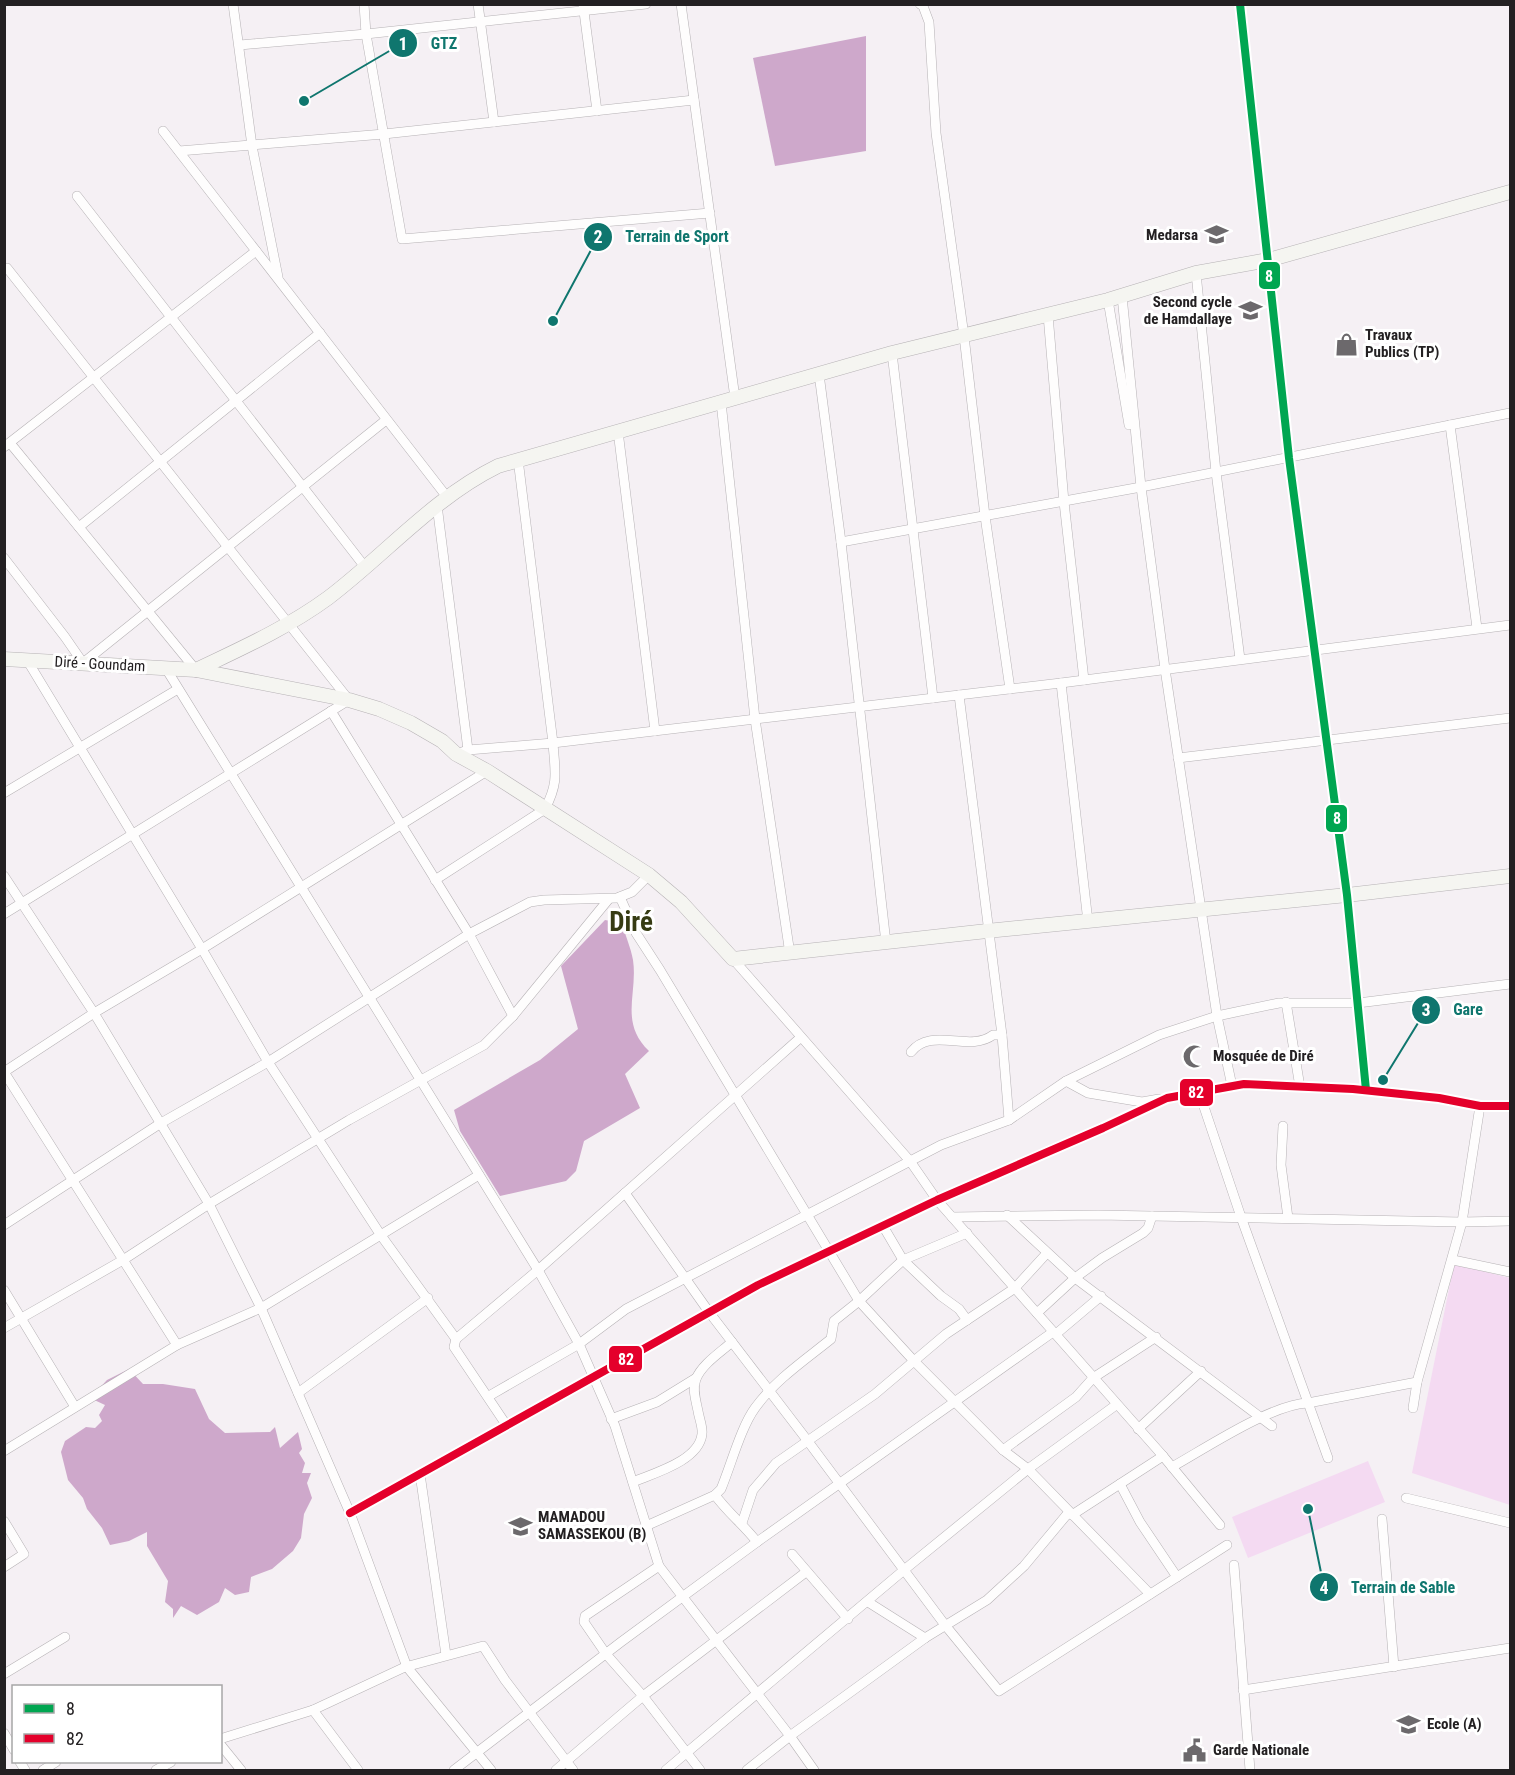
<svg xmlns="http://www.w3.org/2000/svg" width="1515" height="1775" font-family="'Roboto Condensed',sans-serif">
  <style>
    .green { fill: #f4daf2 }
    .water { fill: #cea8cb }
    .lines { fill: none; stroke-linecap: round; stroke-linejoin: round }
    .minor-casing { stroke: #b6b2b5; stroke-width: 10 }
    .secondary-casing { stroke: #b6b2b5; stroke-width: 15 }
    .minor { stroke: #fefdfd; stroke-width: 9 }
    .secondary { stroke: #f5f5f1; stroke-width: 14 }
    .bus-1-casing { stroke: #fff; stroke-width: 12 }
    .bus-2-casing { stroke: #fff; stroke-width: 12 }
    .bus-1 { stroke: #00a651; stroke-width: 8 }
    .bus-2 { stroke: #e4002b; stroke-width: 8 }
    .labels { text-anchor: middle; stroke-width: 6; stroke-linejoin: round; paint-order: stroke }
    .poi-label { font-size: 15px; font-weight: bold; fill: #232022; stroke: #fff; text-anchor: start }
    .street-label { font-size: 15px; fill: #232022; stroke: #fff }
    .town-label { font-size: 27px; font-weight: bold; fill: #363b13; stroke: #fff }
    .leader { fill: none; stroke: #0f766e; stroke-width: 2 }
    .callout-dot { fill: #0f766e; stroke: #fff; stroke-width: 2 }
    .mark-label { font-size: 18px; text-anchor: middle; font-weight: bold; fill: #fff }
    .callout-label { font-size: 16px; text-anchor: middle; font-weight: bold; fill: #0f766e; stroke: #fff; stroke-width: 6; stroke-linejoin: round; paint-order: stroke }
    .line-badge { stroke: #fff; stroke-width: 2 }
    .badge-label { font-size: 16px; text-anchor: middle; font-weight: bold; fill: #fff }
  </style>
  <rect width="100%" height="100%" fill="#f5f0f4"/>
  <g class="green">
    <polygon points="1454,1264 1510,1278 1510,1505 1412,1473"/>
    <polygon points="1368,1461 1385,1502 1248,1558 1232,1517"/>
  </g>
  <g class="water">
    <polygon points="866,36 866,151 775,166 753,58"/>
    <path d="M605,920L622,923C625,935 631,948 633,960C638,994 619,1022 649,1051L625,1074L640,1108L584,1141L576,1171L566,1181L500,1196L460,1131L454,1110L540,1060L578,1029L561,966Z"/>
    <polygon points="129,1369 143,1384 163,1384 195,1389 209,1419 225,1433 270,1432 275,1427 280,1448 298,1432 302,1449 299,1453 305,1463 302,1473 311,1473 307,1483 312,1498 304,1514 301,1538 293,1551 272,1569 251,1577 249,1592 235,1595 225,1588 219,1602 197,1615 181,1606 173,1618 173,1609 165,1602 168,1581 147,1546 147,1532 129,1541 110,1545 102,1528 87,1509 83,1498 68,1480 61,1452 65,1441 86,1427 95,1428 102,1421 99,1415 105,1405 90,1398 107,1380"/>
  </g>
  <g class="lines">
    <defs>
      <g id="minor">
        <polyline points="233,4 252,146 278,277"/>
        <polyline points="364,4 366,34 402,239 710,213"/>
        <polyline points="478,4 494,122"/>
        <polyline points="583,4 597,111"/>
        <polyline points="681,4 735,398"/>
        <polyline points="920,4 923,6 929,22 936,133 964,336 985,516 1010,689"/>
        <polyline points="1240,4 1289,458 1347,895 1366,1090"/>
        <polyline points="240,45 366,34 646,4"/>
        <polyline points="163,131 447,497"/>
        <polyline points="179,151 384,134 694,100"/>
        <polyline points="77,196 365,567"/>
        <polyline points="1196,273 1216,472 1240,659"/>
        <polyline points="1122,296 1141,487 1165,669 1217,1016 1232,1086"/>
        <polyline points="1108,300 1129,425"/>
        <polyline points="1048,315 1064,502 1084,680"/>
        <polyline points="892,353 933,698"/>
        <polyline points="819,374 841,542 886,943"/>
        <polyline points="721,402 755,719 790,954"/>
        <polyline points="1450,425 1477,628"/>
        <polyline points="618,431 655,731"/>
        <polyline points="10,443 196,670"/>
        <polyline points="4,447 256,251"/>
        <polyline points="437,505 468,750"/>
        <polyline points="79,527 320,333"/>
        <polyline points="841,542 1141,487 1510,413"/>
        <polyline points="4,558 65,637 83,663 386,420"/>
        <polyline points="27,660 202,949 268,1062 380,1234 456,1339"/>
        <polyline points="165,667 538,1270 579,1344 615,1426 659,1566 790,1736 814,1770"/>
        <polyline points="1061,683 1088,922"/>
        <polyline points="959,695 1002,1035 1009,1120"/>
        <polyline points="331,711 469,934 513,1016"/>
        <polyline points="456,754 468,750 553,743 1061,683 1510,625"/>
        <polyline points="1178,758 1510,718"/>
        <polyline points="4,793 178,689"/>
        <polyline points="4,876 94,1013 209,1204 261,1308 350,1513 407,1667 491,1770"/>
        <path d="M435,880L545,809C559,782 555,772 553,743L518,459"/>
        <polyline points="620,897 636,933 660,970 859,1301 914,1361 1003,1450 1028,1469 1150,1594"/>
        <polyline points="4,914 349,700 7,268"/>
        <polyline points="733,959 910,1161 937,1200 1163,1456 1220,1525"/>
        <polyline points="1286,1002 1300,1087"/>
        <path d="M911,1052C931,1026 969,1053 993,1035H1002"/>
        <polyline points="4,1072 94,1013 202,949 487,771"/>
        <polyline points="4,1072 177,1345"/>
        <polyline points="1066,1081 1088,1093 1142,1102 1159,1099"/>
        <polyline points="1199,1092 1241,1217 1328,1458"/>
        <polyline points="1283,1126 1281,1165 1288,1218"/>
        <polyline points="625,1193 709,1312 807,1440 945,1625 999,1691 1227,1545"/>
        <polyline points="1007,1215 1075,1278 1272,1426"/>
        <polyline points="952,1217 1098,1215 1462,1222 1510,1221"/>
        <polyline points="4,1225 161,1123 268,1062 469,934 530,902 544,900 617,898 632,892 649,875"/>
        <polyline points="883,1226 903,1260 941,1296 959,1309 967,1320"/>
        <polyline points="1453,1260 1510,1272"/>
        <polyline points="4,1290 75,1407"/>
        <polyline points="1037,1313 1075,1278 1102,1258 1143,1233 1148,1228 1152,1216"/>
        <polyline points="4,1328 123,1260 209,1204 349,1120 484,1045 513,1016 608,900"/>
        <polyline points="1056,1334 1101,1296"/>
        <polyline points="298,1393 428,1298"/>
        <polyline points="489,1396 579,1344 626,1309 941,1145 1009,1120 1066,1081 1159,1035 1217,1016 1279,1003 1358,1003 1510,984"/>
        <polyline points="1413,1408 1417,1382 1462,1222 1480,1106"/>
        <polyline points="611,1419 657,1402 696,1378"/>
        <polyline points="507,1426 454,1347 456,1339 538,1270 800,1038"/>
        <polyline points="1138,1429 1201,1371"/>
        <polyline points="1003,1450 1076,1397 1093,1378 1156,1337"/>
        <polyline points="4,1451 177,1345 261,1308 479,1175"/>
        <path d="M1172,1467C1206,1448 1272,1404 1308,1403L1417,1382"/>
        <polyline points="420,1474 446,1655"/>
        <path d="M633,1482C654,1473 699,1461 702,1434C703,1427 699,1418 698,1411C696,1401 692,1389 696,1379C702,1364 721,1352 732,1342"/>
        <polyline points="1120,1484 1140,1522 1177,1577"/>
        <path d="M715,1495C728,1513 744,1525 757,1542"/>
        <polyline points="1406,1498 1510,1523"/>
        <polyline points="350,1513 758,1285 937,1200 1103,1128 1167,1098 1244,1084 1353,1089 1439,1098 1480,1106 1510,1106"/>
        <polyline points="1072,1515 1163,1456"/>
        <polyline points="1382,1519 1394,1667"/>
        <polyline points="4,1521 24,1554 4,1567"/>
        <polyline points="742,1523 753,1490 776,1463 875,1394 946,1334 1015,1288 1047,1253"/>
        <path d="M646,1526L715,1495L721,1489C731,1465 741,1427 755,1408C775,1380 805,1360 831,1339L834,1321L859,1301L903,1260L967,1233"/>
        <polyline points="792,1554 848,1619"/>
        <polyline points="1234,1565 1250,1770"/>
        <polyline points="659,1566 585,1616 584,1622 606,1654 643,1696 700,1770"/>
        <polyline points="868,1602 925,1638"/>
        <polyline points="4,1674 65,1637"/>
        <polyline points="1243,1690 1510,1648"/>
        <polyline points="313,1710 358,1770"/>
        <polyline points="4,1733 14,1750"/>
        <polyline points="220,1739 313,1710 405,1667 483,1646 505,1680 573,1770"/>
        <polyline points="220,1744 241,1770"/>
        <polyline points="20,1762 25,1770"/>
        <polyline points="43,1770 56,1762"/>
        <polyline points="156,1770 171,1762"/>
        <polyline points="454,1770 621,1642 757,1542 1053,1332"/>
        <polyline points="556,1770 643,1696 806,1572"/>
        <polyline points="666,1770 904,1570 1028,1469 1116,1405"/>
        <polyline points="747,1770 790,1736 925,1638 987,1600 1024,1566 1069,1512"/>
      </g>
      <g id="secondary">
        <polyline points="4,659 196,670 349,700 379,709 411,723 442,741 456,754 487,771 649,875 681,902 733,959 987,931 1347,895 1510,876"/>
        <path d="M196,670C242,648 287,628 328,598C385,555 433,498 498,466L892,353L1108,300L1196,273L1268,260L1510,192"/>
      </g>
    </defs>
    <use href="#minor" class="minor-casing"/>
    <use href="#secondary" class="secondary-casing"/>
    <use href="#minor" class="minor"/>
    <use href="#secondary" class="secondary"/>
    <defs>
      <polyline id="bus-1" points="1240,4 1289,458 1347,895 1366,1090"/>
      <polyline id="bus-2" points="350,1513 758,1285 937,1200 1103,1128 1167,1098 1244,1084 1353,1089 1439,1098 1480,1106 1510,1106"/>
    </defs>
    <use href="#bus-1" class="bus-1-casing"/>
    <use href="#bus-2" class="bus-2-casing"/>
    <use href="#bus-1" class="bus-1"/>
    <use href="#bus-2" class="bus-2"/>
  </g>
  <defs>
    <symbol id="school-bare" viewBox="-9 -9 18 18"><path d="M0-5L7-2L0 1L-7-2ZM-4 1L0 2.5L4 1V4Q0 6-4 4Z" fill="#6c696c" stroke="#fff" stroke-width="2.5" paint-order="stroke"/></symbol>
    <symbol id="shop-bare" viewBox="-9 -9 18 18"><path d="M-5-2.5h2.3a2.7 3.5 0 0 1 5.4 0H5L5.5 6h-11ZM-1.5-2.5h3a1.5 2.3 0 0 0-3 0Z" fill="#6c696c" stroke="#fff" stroke-width="2.5" paint-order="stroke"/></symbol>
    <symbol id="mosque-bare" viewBox="-9 -9 18 18"><path d="M3.5-4.9A6 6 0 1 0 3.5 4.9A5 5 0 1 1 3.5-4.9Z" fill="#6c696c" stroke="#fff" stroke-width="2.5" paint-order="stroke"/></symbol>
    <symbol id="civic-bare" viewBox="-9 -9 18 18"><path d="M-.6-6.5H3V-4.5H.6V-3L4-1V1h2V6H-6V1h2V-1L-.6-3ZM-1.2 2.5V6h2.4V2.5Z" fill="#6c696c" stroke="#fff" stroke-width="2.5" paint-order="stroke"/></symbol>
  </defs>
  <g fill-rule="evenodd">
    <use href="#school-bare" x="1200" y="218" width="33" height="33"/>
    <use href="#school-bare" x="1234" y="294" width="33" height="33"/>
    <use href="#shop-bare" x="1330" y="328" width="33" height="33"/>
    <use href="#mosque-bare" x="1178" y="1040" width="33" height="33"/>
    <use href="#school-bare" x="504" y="1510" width="33" height="33"/>
    <use href="#school-bare" x="1392" y="1708" width="33" height="33"/>
    <use href="#civic-bare" x="1178" y="1734" width="33" height="33"/>
  </g>
  <g class="labels">
    <g class="poi-label">
      <text x="1198" y="240" text-anchor="end">Medarsa</text>
      <text x="1232" y="307" text-anchor="end">Second cycle<tspan x="1232" dy="17">de Hamdallaye</tspan></text>
      <text x="1365" y="340">Travaux<tspan x="1365" dy="17">Publics (TP)</tspan></text>
      <text x="1213" y="1061">Mosquée de Diré</text>
      <text x="538" y="1522">MAMADOU<tspan x="538" dy="17">SAMASSEKOU (B)</tspan></text>
      <text x="1427" y="1729">Ecole (A)</text>
      <text x="1213" y="1755">Garde Nationale</text>
    </g>
    <g class="street-label">
      <text transform="translate(100 664) rotate(3)" y="5">Diré - Goundam</text>
    </g>
    <g class="town-label">
      <text x="631" y="931">Diré</text>
    </g>
  </g>
  <path class="leader" d="M304 101L403 43M553 321L598 237M1383 1080L1426 1010M1308 1509L1324 1587"/>
  <g class="callout-dot">
    <circle cx="304" cy="101" r="6"/>
    <circle cx="553" cy="321" r="6"/>
    <circle cx="1383" cy="1080" r="6"/>
    <circle cx="1308" cy="1509" r="6"/>
    <circle cx="403" cy="43" r="15"/>
    <circle cx="598" cy="237" r="15"/>
    <circle cx="1426" cy="1010" r="15"/>
    <circle cx="1324" cy="1587" r="15"/>
  </g>
  <g class="mark-label">
    <text x="403" y="50">1</text>
    <text x="598" y="243">2</text>
    <text x="1426" y="1016">3</text>
    <text x="1324" y="1594">4</text>
  </g>
  <g class="callout-label">
    <text x="444" y="49">GTZ</text>
    <text x="677" y="242">Terrain de Sport</text>
    <text x="1468" y="1015">Gare</text>
    <text x="1403" y="1593">Terrain de Sable</text>
  </g>
  <g class="line-badge">
    <rect x="1258" y="261" width="23" height="29" rx="6" fill="#00a651"/>
    <rect x="1325" y="804" width="23" height="29" rx="6" fill="#00a651"/>
    <rect x="1179" y="1078" width="35" height="29" rx="6" fill="#e4002b"/>
    <rect x="608" y="1345" width="35" height="28" rx="6" fill="#e4002b"/>
  </g>
  <g class="badge-label">
    <text x="1269" y="282">8</text>
    <text x="1337" y="824">8</text>
    <text x="1196" y="1098">82</text>
    <text x="626" y="1365">82</text>
  </g>
  <rect width="1515" height="1775" fill="none" stroke="#232022" stroke-width="12"/>
  <rect x="12" y="1685" width="210" height="78" fill="#ffffff" stroke="#a7a6a7" stroke-width="1.5"/>
  <rect x="24" y="1704" width="30" height="9" fill="#00a651" stroke="#a7a6a7" stroke-width="1.5"/>
  <text x="66" y="1715" font-size="18" fill="#232022">8</text>
  <rect x="24" y="1734" width="30" height="9" fill="#e4002b" stroke="#a7a6a7" stroke-width="1.5"/>
  <text x="66" y="1745" font-size="18" fill="#232022">82</text>
</svg>
